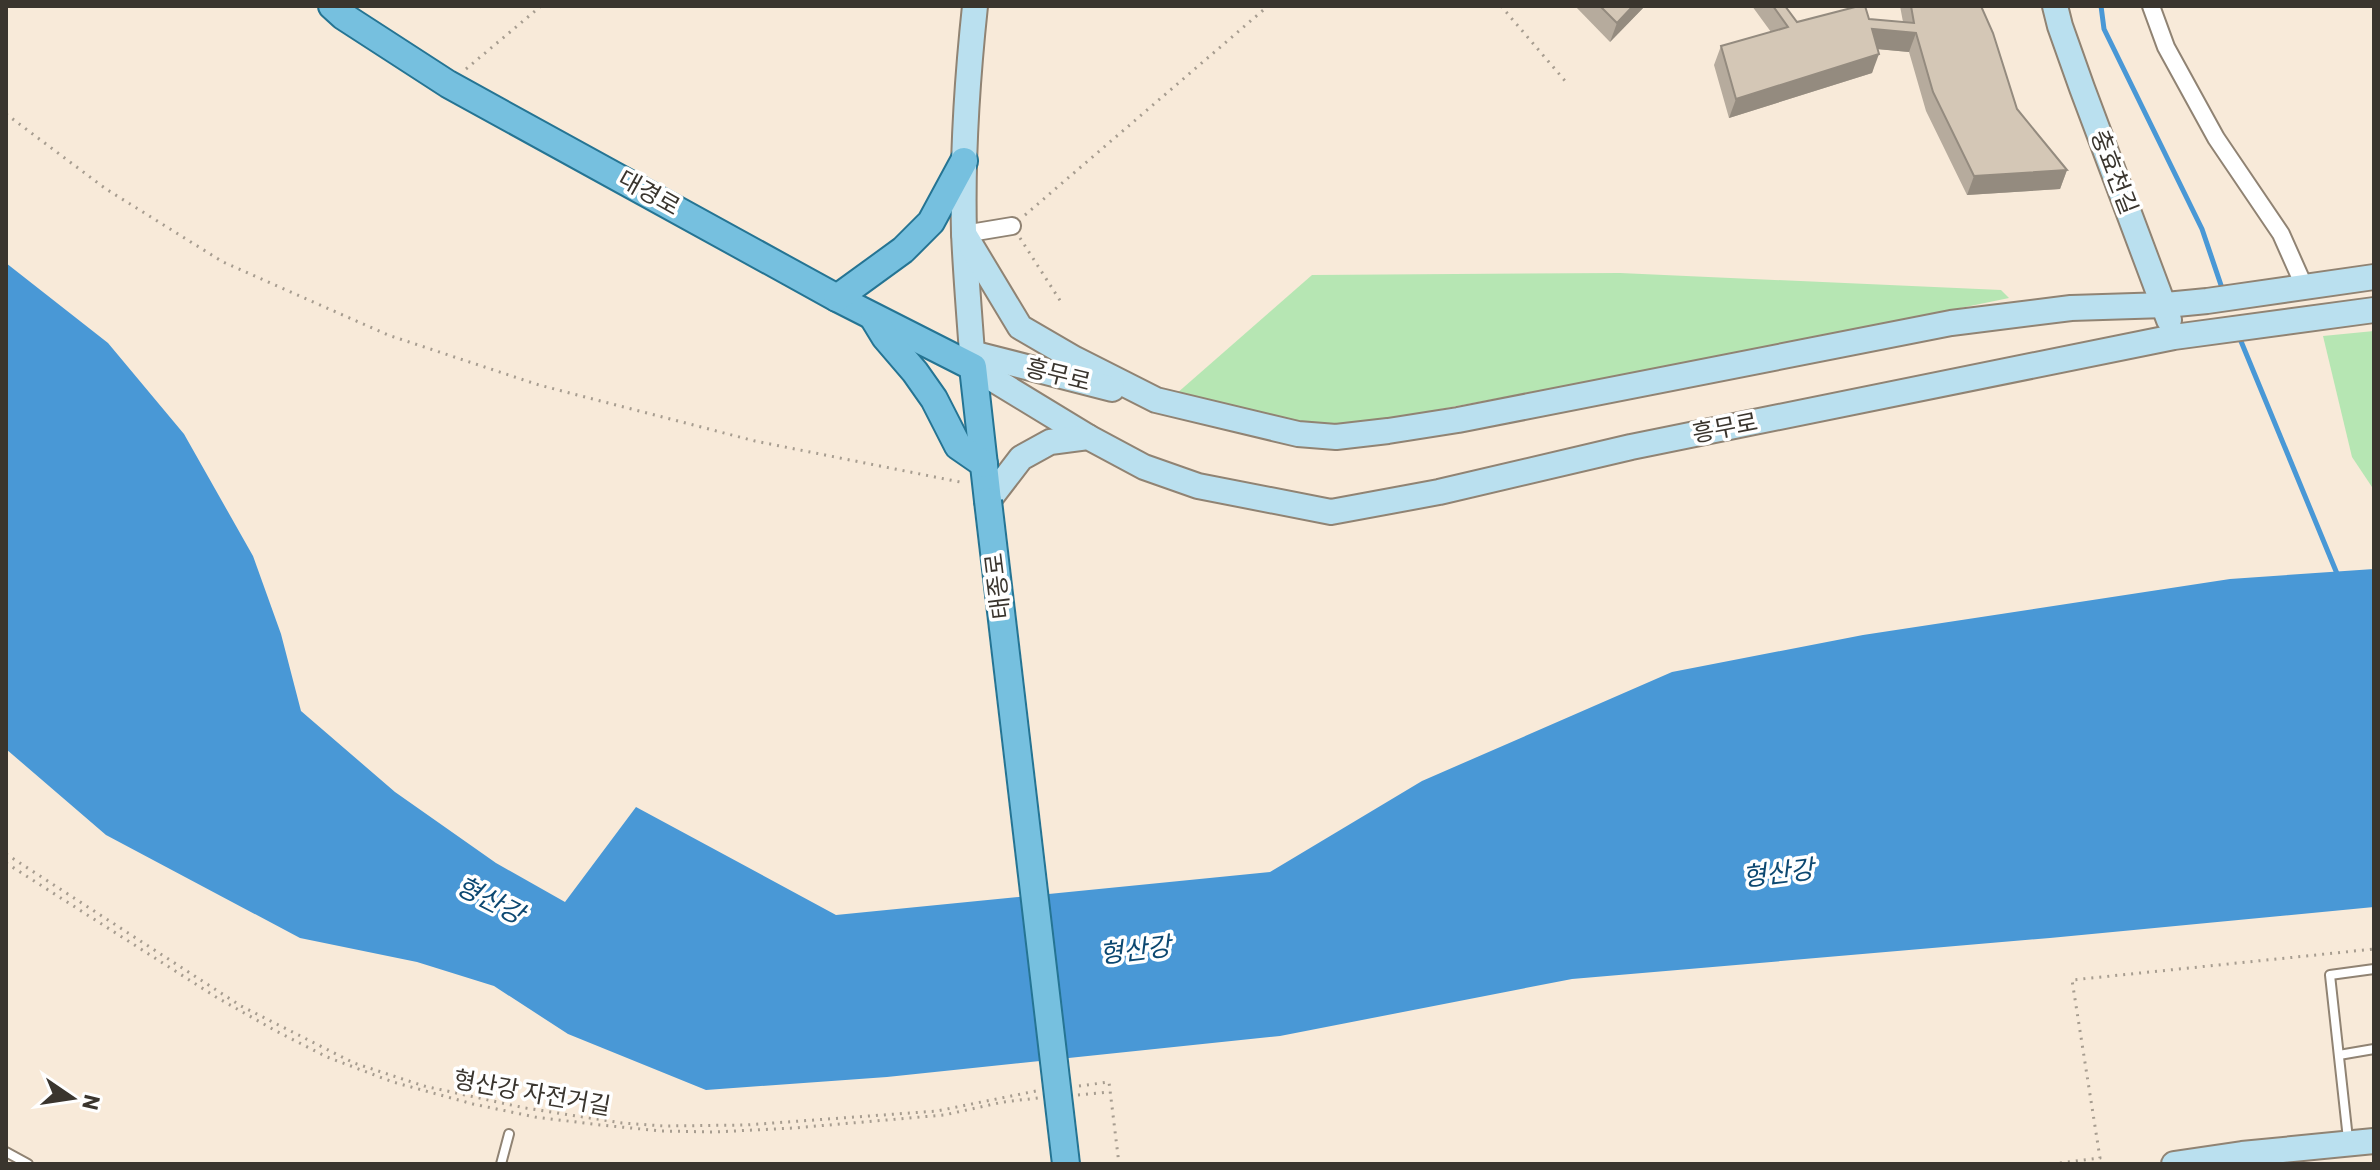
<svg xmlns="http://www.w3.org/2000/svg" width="2380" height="1170" font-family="Barlow,'Noto Sans KR',sans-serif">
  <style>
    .green { fill: #b6e6b3 }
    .water { fill: #4998d6 }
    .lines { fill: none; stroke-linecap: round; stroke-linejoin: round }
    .stream { stroke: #4998d6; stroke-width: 5 }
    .lane-casing { stroke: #908373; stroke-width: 12 }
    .street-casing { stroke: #908373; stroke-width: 20 }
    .secondary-casing { stroke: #908373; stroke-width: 28 }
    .primary-casing { stroke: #257493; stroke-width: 30 }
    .path { stroke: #a79d90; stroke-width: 3; stroke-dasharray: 2 6; stroke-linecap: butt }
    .lane { stroke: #fff; stroke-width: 8 }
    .street { stroke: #fff; stroke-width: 16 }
    .secondary { stroke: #bae0ef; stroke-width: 24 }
    .primary { stroke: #76c0df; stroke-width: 26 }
    .primary-bridge-casing { stroke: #257493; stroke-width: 30; stroke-linecap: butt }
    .primary-bridge { stroke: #76c0df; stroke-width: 26 }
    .wall { fill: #b6ab9d }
    .shaded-wall { fill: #948b7f }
    .building { fill: #d4c7b6; stroke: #948b7f; stroke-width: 2 }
    .labels { text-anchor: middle; stroke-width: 7; stroke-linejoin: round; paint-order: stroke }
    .street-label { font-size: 24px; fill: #3a352e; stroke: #fff }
    .water-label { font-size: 26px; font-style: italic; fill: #0c4871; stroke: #fff }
  </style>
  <rect width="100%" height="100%" fill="#f8ead9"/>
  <g class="green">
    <polygon points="1620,273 2001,290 2009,298 1796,342 1335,429 1176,394 1312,275"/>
    <polygon points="2374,331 2374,490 2352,457 2323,336"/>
  </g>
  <polygon class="water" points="6,263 108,343 184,434 253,556 281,634 301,711 395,792 496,863 565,902 636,807 836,915 1270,872 1422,781 1672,672 1863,635 2230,579 2374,569 2374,907 2050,938 1572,979 1280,1036 887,1077 706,1090 568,1034 494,986 417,962 300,938 106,835 6,749"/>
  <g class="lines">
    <g class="stream">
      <polyline points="2101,6 2104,29 2202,229 2223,291"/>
      <polyline points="2238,334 2338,576"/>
    </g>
    <defs>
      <g id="lane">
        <polyline points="2339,1055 2374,1049"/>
        <polyline points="2348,1139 2330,975 2374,969"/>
        <polyline points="6,1152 28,1164"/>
        <polyline points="501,1164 509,1134"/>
      </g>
      <g id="street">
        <polyline points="2151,6 2166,47 2216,138 2281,234 2305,288"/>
        <polyline points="964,234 1012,226"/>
      </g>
      <g id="secondary">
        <path d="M975,6C967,81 962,157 964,233C966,278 970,323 973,367L1088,437"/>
        <polyline points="2055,6 2060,26 2082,88 2169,320"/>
        <polyline points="964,234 1020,327 1075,359 1156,400 1298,434 1336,437 1388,431 1458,420 1951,323 2071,308 2166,305 2207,301 2374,277"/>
        <polyline points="972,353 1112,389"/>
        <polyline points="988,501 1021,458 1050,442 1088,437 1144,467 1198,486 1331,512 1439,492 1631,447 2174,337 2374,310"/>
        <polyline points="2174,1164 2242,1154 2374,1141"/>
      </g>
      <g id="primary">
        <polyline points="332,6 343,16 448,84 837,298 973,367 988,501"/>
        <polyline points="837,298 903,250 931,222 964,161"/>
        <polyline points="874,319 885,337 915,372 934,399 958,446 984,464"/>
      </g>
    </defs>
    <use href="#lane" class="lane-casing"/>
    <use href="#street" class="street-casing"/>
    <use href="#secondary" class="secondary-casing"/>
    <use href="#primary" class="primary-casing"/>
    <g class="path">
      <polyline points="1501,6 1566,82"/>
      <polyline points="466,69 541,6"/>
      <polyline points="6,114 106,189 223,262 388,335 539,385 755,441 965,483"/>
      <polyline points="1025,215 1268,6"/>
      <polyline points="1020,238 1061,302"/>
      <polyline points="6,854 241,1006 354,1063 424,1086 525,1108 622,1123 664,1126 746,1125 937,1111 1036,1091"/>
      <polyline points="6,863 216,997 276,1031 327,1057 393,1082 473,1104 535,1117 600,1125 662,1131 714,1132 794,1128 944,1115 1003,1102 1038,1098"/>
      <polyline points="1079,1086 1109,1082 1119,1164"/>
      <polyline points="1078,1095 1110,1092"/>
      <polyline points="2052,1164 2100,1158 2072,980 2374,949"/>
    </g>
    <use href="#lane" class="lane"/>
    <use href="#street" class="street"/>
    <use href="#secondary" class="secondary"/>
    <use href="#primary" class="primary"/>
    <defs>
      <polyline id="primary-bridge" points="988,501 1066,1164"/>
    </defs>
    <use href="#primary-bridge" class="primary-bridge-casing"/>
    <use href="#primary-bridge" class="primary-bridge"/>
  </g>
  <g class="wall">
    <polygon points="1575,6 1645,6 1610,42"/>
    <polygon points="1752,6 1785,6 1797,22 1869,19 1903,22 1900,6 1981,6 2017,109 2067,170 2060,189 1967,195 1926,111 1909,52 1878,49 1872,73 1729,118 1714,65 1721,46 1771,32"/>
  </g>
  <g class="shaded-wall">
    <polygon points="1633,6 1645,6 1610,42 1617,23"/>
    <polygon points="1872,29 1916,33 1909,52 1865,48"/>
    <polygon points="1879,54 1872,73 1729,118 1736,99"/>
    <polygon points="2067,170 2060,189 1967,195 1974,176"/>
  </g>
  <g class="building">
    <polygon points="1600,6 1633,6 1617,23"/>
    <polygon points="1773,6 1785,6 1797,22 1859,6 1865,6 1869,19 1914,23 1911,6 1981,6 1993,33 2017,109 2067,170 1974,176 1933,92 1916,33 1872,29 1879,54 1736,99 1721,46 1788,27"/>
  </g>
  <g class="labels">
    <g class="street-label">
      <text transform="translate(2114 172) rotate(69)" y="8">충효천길</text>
      <text transform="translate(649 193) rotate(29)" y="8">대경로</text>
      <text transform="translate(1058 375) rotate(14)" y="8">흥무로</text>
      <text transform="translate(1725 428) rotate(-11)" y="8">흥무로</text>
      <text transform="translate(998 586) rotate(-97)" y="8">태종로</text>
      <text transform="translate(532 1093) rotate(10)" y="8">형산강 자전거길</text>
    </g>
    <g class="water-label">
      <text transform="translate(1778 873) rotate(-7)" y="9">형산강</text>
      <text transform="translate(490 900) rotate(27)" y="9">형산강</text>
      <text transform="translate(1135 950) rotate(-7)" y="9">형산강</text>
    </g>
  </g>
  <rect width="2380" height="1170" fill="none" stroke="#3a352e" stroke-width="16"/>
  <g transform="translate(72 1098) rotate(103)" stroke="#ffffff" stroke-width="6" paint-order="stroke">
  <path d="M0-6L14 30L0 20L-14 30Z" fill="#3a352e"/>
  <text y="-12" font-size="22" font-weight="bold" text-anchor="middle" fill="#3a352e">N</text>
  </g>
</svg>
